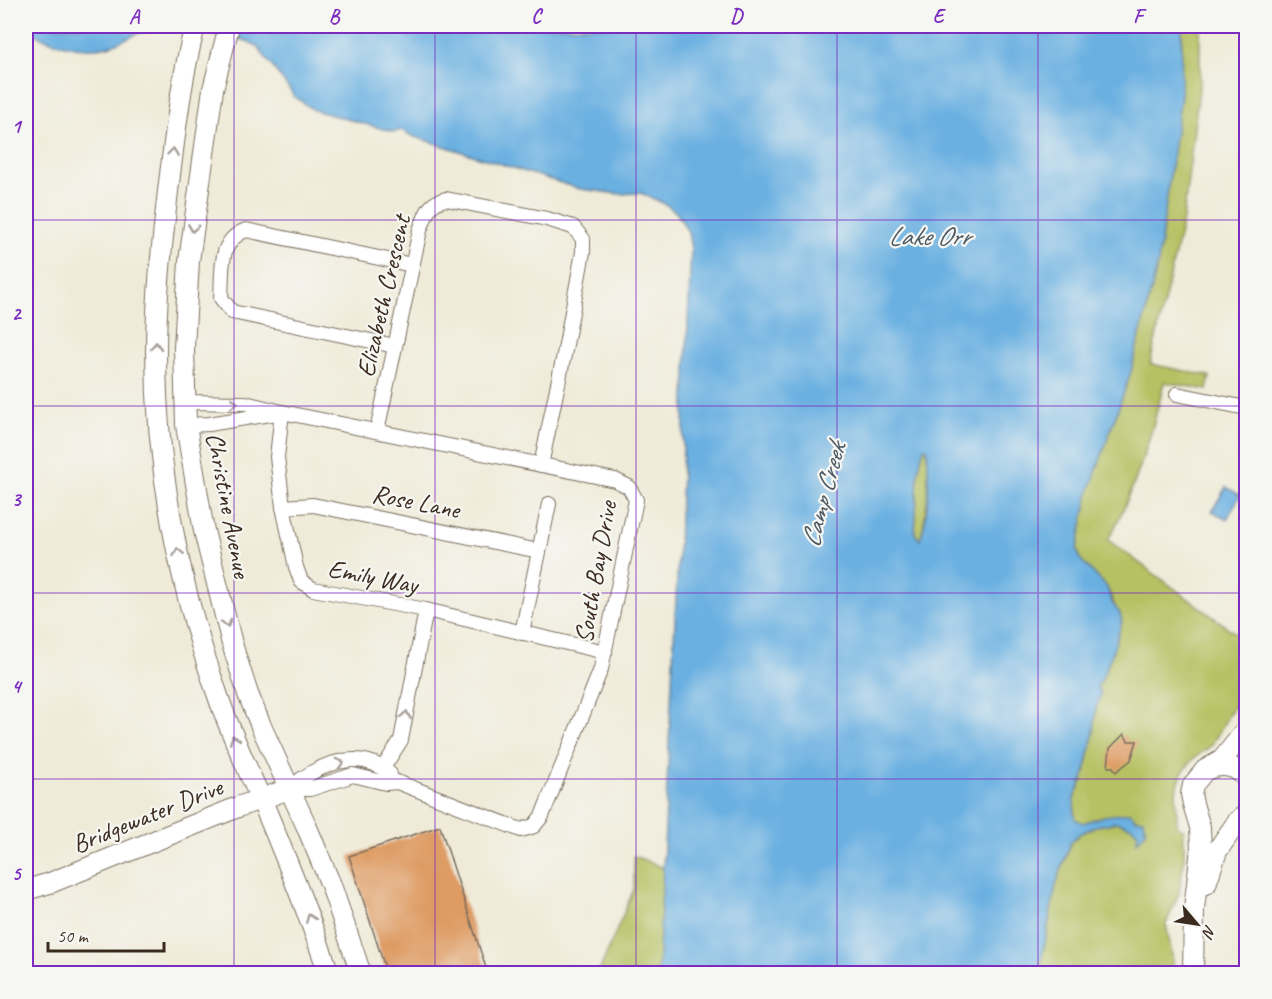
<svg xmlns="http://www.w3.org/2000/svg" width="1272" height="999" font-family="Caveat,sans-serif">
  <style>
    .green { fill: #b6c163; stroke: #787640; stroke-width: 1.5 }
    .water { fill: #6bb0e1; stroke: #536d80; stroke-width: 1.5; fill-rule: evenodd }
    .building { fill: #de9b64 }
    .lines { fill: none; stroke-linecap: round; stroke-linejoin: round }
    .street-casing { stroke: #7a6e5f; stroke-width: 16 }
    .secondary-casing { stroke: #7a6e5f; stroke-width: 22 }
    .street { stroke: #fff; stroke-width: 14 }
    .secondary { stroke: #fff; stroke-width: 20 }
    .oneway { stroke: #a79f9a }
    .grid { fill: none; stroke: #7b2cbf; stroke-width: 1.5; stroke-opacity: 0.55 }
    .labels { text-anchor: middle; stroke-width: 4.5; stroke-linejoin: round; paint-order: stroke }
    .street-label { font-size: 26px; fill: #3b2a1e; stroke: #f6f6f2 }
    .water-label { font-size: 27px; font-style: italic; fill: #4c5962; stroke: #f6f6f2 }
    .neatline { fill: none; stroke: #7b2cbf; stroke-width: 2 }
    .grid-label { font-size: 20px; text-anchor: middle; font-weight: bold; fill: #7b2cbf }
  </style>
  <rect width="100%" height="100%" fill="#f6f6f2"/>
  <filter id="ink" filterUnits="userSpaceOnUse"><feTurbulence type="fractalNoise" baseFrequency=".0167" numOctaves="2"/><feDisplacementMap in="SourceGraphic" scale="12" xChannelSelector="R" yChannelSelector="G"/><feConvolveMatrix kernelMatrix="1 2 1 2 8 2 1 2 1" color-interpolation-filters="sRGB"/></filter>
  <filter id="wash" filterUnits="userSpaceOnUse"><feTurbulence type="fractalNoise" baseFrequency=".008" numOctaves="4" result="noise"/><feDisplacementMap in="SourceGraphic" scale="24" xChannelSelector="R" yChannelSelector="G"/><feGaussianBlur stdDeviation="1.35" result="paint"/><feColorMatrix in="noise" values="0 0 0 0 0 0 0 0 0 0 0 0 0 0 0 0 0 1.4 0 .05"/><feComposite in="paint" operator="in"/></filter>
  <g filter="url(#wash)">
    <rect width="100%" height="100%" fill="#efebd8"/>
    <g class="green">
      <path d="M1182,26H1200V80L1183,219L1150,364L1210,376L1207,390L1164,382C1152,435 1134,493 1108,540L1246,641V685L1211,746L1193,759L1182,773L1176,791L1177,825L1184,830V858L1179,893L1166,924L1172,954L1174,973L1039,974L1056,884L1071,843L1079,834L1096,826L1117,822L1132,827L1138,833L1137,840L1146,830L1136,819L1104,816L1083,823L1075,819L1074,798L1084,777L1094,732L1096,708L1100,694L1096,686L1101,681L1112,654L1117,611L1107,587L1080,559L1077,549L1089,492L1130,375L1158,263L1181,94Z"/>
      <path d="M923,447L927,449C930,482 928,509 920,541L915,534L918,472Z"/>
      <polygon points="634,856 664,868 658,973 598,974 634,889"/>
      <polygon points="759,963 795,968 811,973 743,974 748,966"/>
    </g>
    <g class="water">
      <path d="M26,26H167C157,28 148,30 139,33C129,37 119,43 108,46C80,53 51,42 26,31Z"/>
      <path d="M174,26H1182L1181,94L1158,263L1130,375L1089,492L1077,549L1080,559L1107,587L1112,603L1120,613L1122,622L1112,654L1101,681L1097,686L1101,694L1096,708L1094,732L1084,777L1074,798L1075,819L1083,823L1104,816L1130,813L1136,819H1143L1146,831L1137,842L1138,833L1132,827L1117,822L1096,826L1079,834L1071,842L1056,884L1039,973L811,974C797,968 762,957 749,966C747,967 743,972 743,973H658L681,494L691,249L688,232L677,213L665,204L641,193L619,194L580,189L412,136L402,130L394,132L314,110L295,97L257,46L247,41ZM924,447L927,449C929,479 930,511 920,540L915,534L918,472Z"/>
      <polygon points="1226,487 1240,495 1227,519 1212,511"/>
    </g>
    <g id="blocks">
      <g class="building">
        <polygon points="1124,734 1128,741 1137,741 1131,760 1116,772 1113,767 1108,767 1110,748"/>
        <polygon points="440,826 488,974 387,974 349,856"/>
      </g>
    </g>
  </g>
  <g filter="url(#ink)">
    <use href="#blocks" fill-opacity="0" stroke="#7a6e5f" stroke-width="1.5"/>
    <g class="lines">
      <defs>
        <g id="street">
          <path d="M395,346L232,312L221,298C223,271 217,241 246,230L412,265"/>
          <polyline points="1177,394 1246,408"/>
          <polyline points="185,402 245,403 282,412 615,480 629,487 636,500 601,669 542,816 534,826 521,830 397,782 386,783 353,775 310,789 289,789"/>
          <polyline points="282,412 277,457 283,507 296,567 301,581 313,589 426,610 605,652"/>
          <polyline points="186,425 209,424 277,413"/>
          <path d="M377,431L420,230C427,214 427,203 446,199L547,219L573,227L583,239V252L565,350L541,465"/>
          <polyline points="283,507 313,505 539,551"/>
          <polyline points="522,633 549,504"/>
          <polyline points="383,768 401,740 426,610"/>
          <path d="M289,789C316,765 359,746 390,774"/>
        </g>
        <g id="secondary">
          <path d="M195,26C181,79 175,135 168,191C162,244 156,298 156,352C156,470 180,589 219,699C232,737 249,772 265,808C288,863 310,917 329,974"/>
          <polyline points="229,26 213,89 189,261 184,348 186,425 204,531 232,644 248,694 261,726 306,825 331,885 361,974"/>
          <path d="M1208,769C1223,763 1237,766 1246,778"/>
          <polyline points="1206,884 1217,851 1237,822 1246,814"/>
          <polyline points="26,890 50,883 238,807 289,789"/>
          <polyline points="1193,974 1194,909 1201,849 1200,827 1193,804 1191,794 1193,785 1205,770 1222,760 1246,730"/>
        </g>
      </defs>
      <use href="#street" class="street-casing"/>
      <use href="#secondary" class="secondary-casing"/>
      <use href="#street" class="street"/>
      <use href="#secondary" class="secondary"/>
    </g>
    <defs><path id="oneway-chevron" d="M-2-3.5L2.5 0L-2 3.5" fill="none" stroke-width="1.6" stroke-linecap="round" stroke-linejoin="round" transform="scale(1.5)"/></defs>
    <g class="oneway">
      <use href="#oneway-chevron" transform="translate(173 152) rotate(-83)"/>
      <use href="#oneway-chevron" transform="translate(193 228) rotate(98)"/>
      <use href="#oneway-chevron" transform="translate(156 346) rotate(-89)"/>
      <use href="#oneway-chevron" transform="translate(234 403) rotate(2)"/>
      <use href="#oneway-chevron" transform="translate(178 552) rotate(-101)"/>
      <use href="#oneway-chevron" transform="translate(227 623) rotate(75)"/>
      <use href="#oneway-chevron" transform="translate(406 715) rotate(-79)"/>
      <use href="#oneway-chevron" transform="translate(234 739) rotate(-111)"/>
      <use href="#oneway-chevron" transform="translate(340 763) rotate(-16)"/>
      <use href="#oneway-chevron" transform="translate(310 918) rotate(-111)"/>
    </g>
  </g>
  <path class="grid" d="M234,26V974M435,26V974M636,26V974M837,26V974M1038,26V974M26,220H1246M26,406H1246M26,593H1246M26,779H1246"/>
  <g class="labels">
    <g class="street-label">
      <text transform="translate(383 296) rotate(-77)" y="9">Elizabeth Crescent</text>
      <text transform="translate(416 501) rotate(11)" y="9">Rose Lane</text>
      <text transform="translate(229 505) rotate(79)" y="9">Christine Avenue</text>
      <text transform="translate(595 572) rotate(-80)" y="9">South Bay Drive</text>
      <text transform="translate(373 576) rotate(11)" y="9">Emily Way</text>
      <text transform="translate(147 815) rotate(-22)" y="9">Bridgewater Drive</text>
    </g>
    <g class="water-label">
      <text x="929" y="245">Lake Orr</text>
      <text transform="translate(823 495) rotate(-75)" y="9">Camp Creek</text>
    </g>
  </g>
  <rect width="1272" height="999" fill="none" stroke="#f6f6f2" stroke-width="66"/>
  <g transform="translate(1197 924) rotate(119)" stroke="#f6f6f2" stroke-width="4.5" paint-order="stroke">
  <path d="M0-4.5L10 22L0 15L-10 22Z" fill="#3b2a1e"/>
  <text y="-9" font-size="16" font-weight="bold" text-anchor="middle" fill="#3b2a1e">N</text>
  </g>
  <path d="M48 942v9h116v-9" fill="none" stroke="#3b2a1e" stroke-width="3"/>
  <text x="57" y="942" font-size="18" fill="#3b2a1e" stroke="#f6f6f2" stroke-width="4.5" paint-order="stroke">50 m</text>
  <rect x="33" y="33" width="1206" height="933" class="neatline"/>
  <g class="grid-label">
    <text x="134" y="23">A</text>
    <text x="334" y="23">B</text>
    <text x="536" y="23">C</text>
    <text x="736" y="23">D</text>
    <text x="938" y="23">E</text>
    <text x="1138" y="23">F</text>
    <text x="16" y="133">1</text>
    <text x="16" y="320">2</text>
    <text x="16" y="506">3</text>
    <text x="16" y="693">4</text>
    <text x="16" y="880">5</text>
  </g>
</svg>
